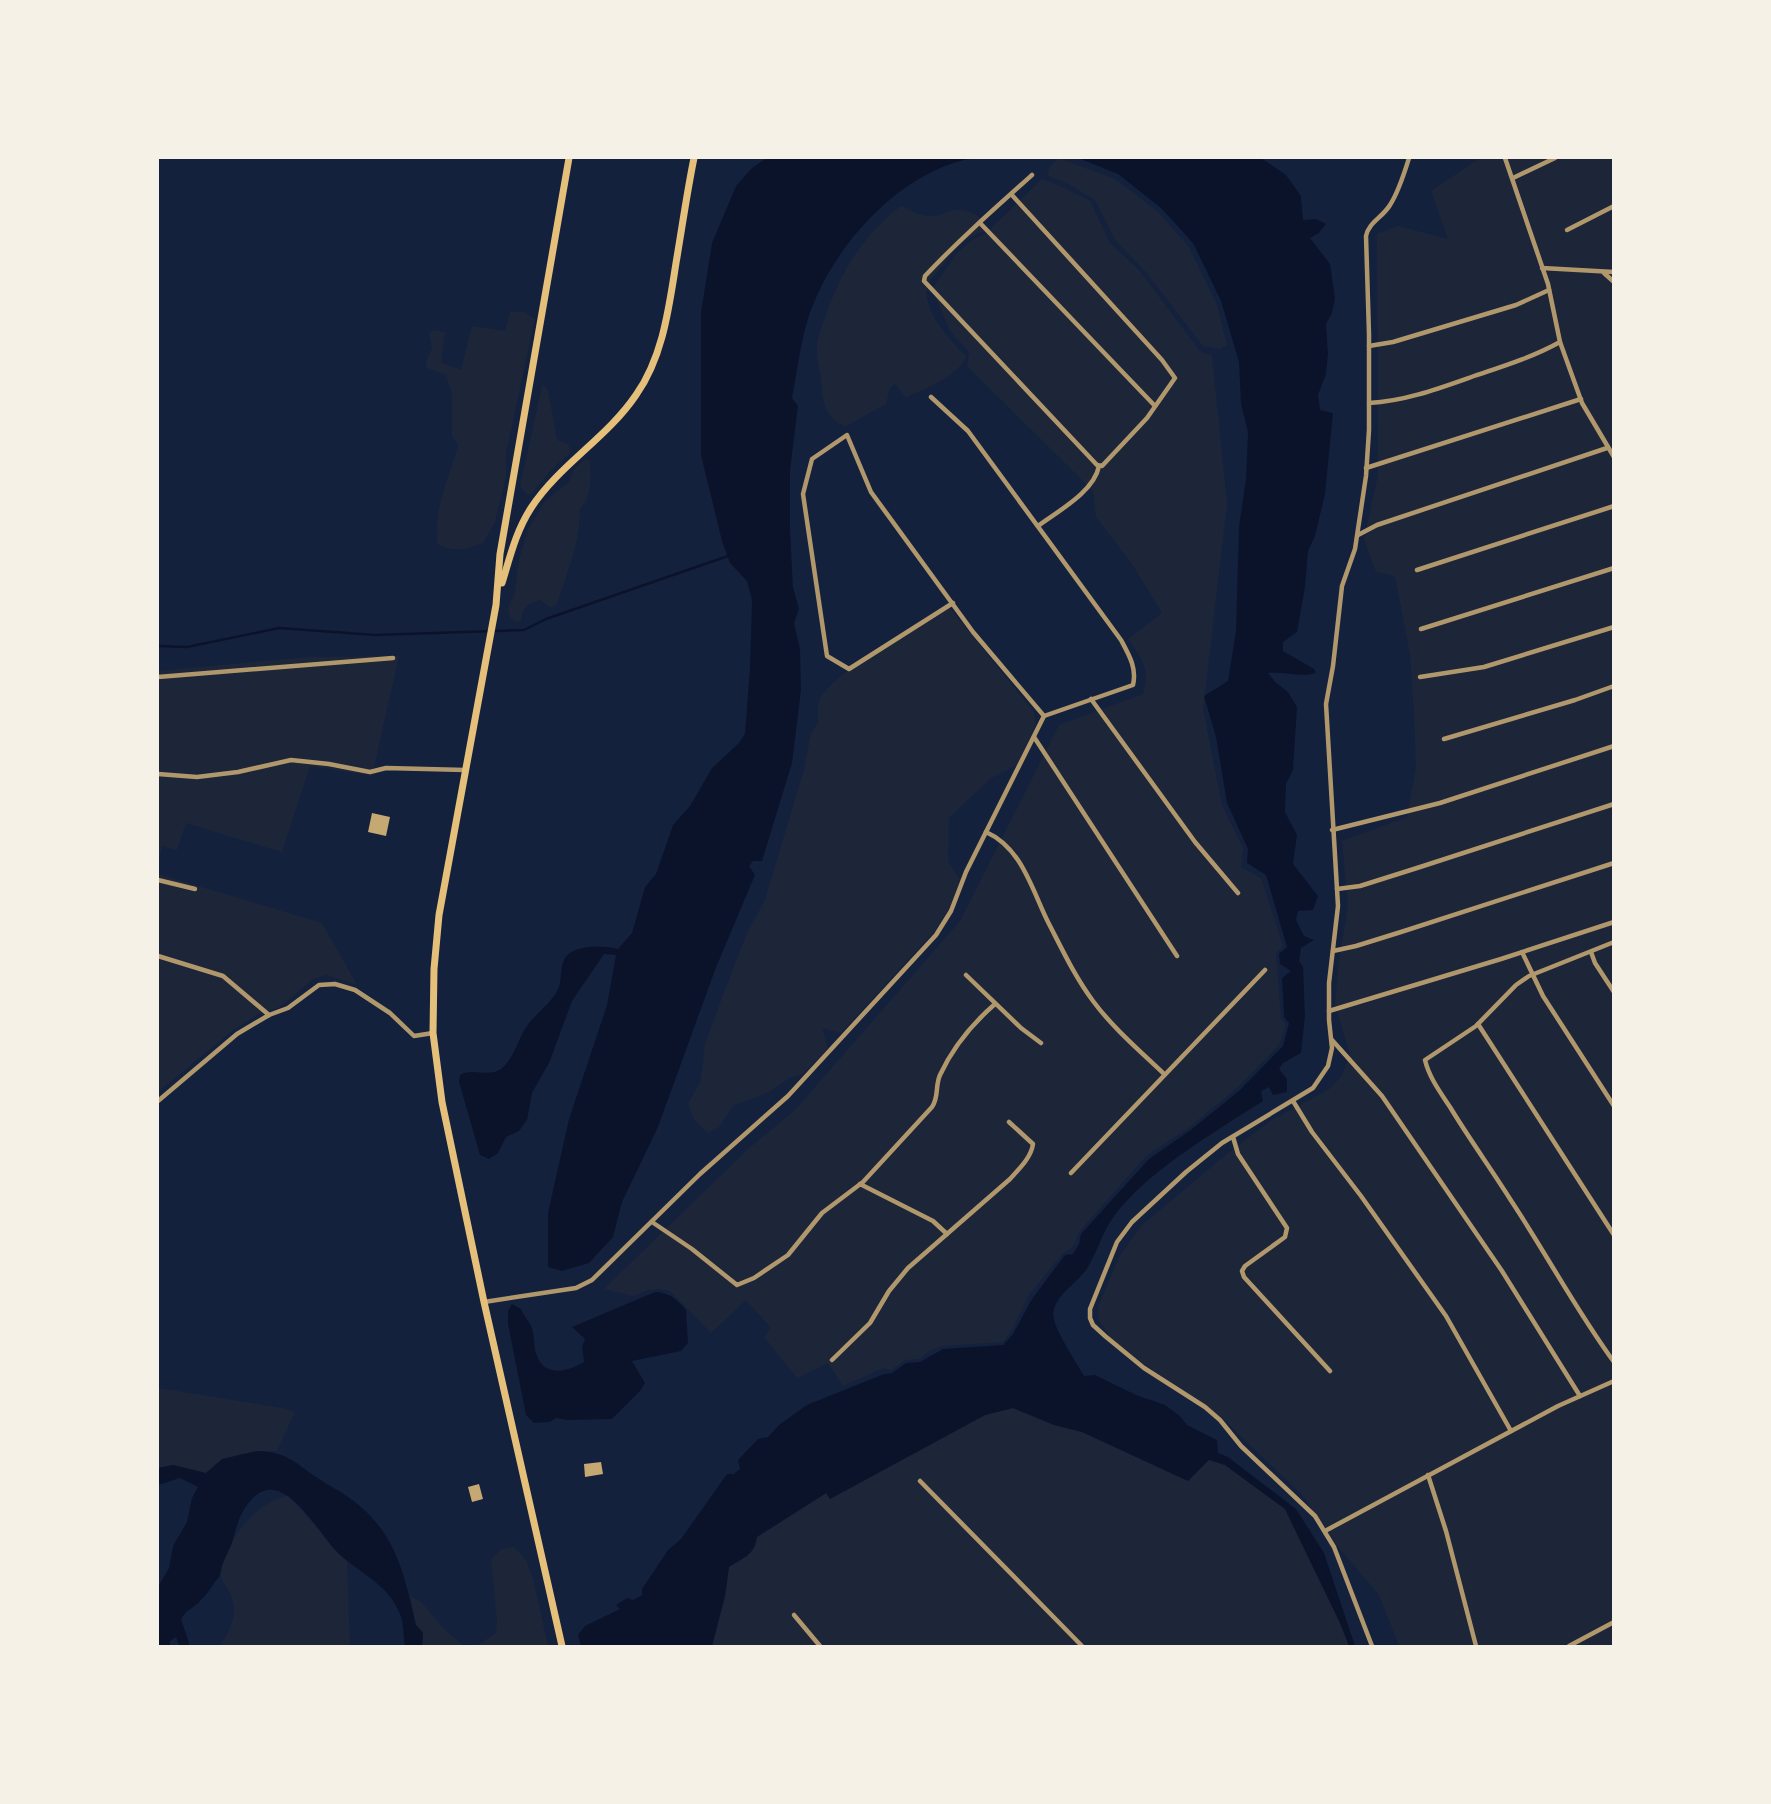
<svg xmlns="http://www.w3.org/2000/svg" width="1771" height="1804" font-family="Roboto,sans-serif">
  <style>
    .green { fill: #1d2539 }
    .water { fill: #0b132b }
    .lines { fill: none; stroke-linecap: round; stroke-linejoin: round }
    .stream { stroke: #0b132b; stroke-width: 2.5 }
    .building { fill: #c6a872 }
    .minor { stroke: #b1986c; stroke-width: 4.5 }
    .trunk { stroke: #e5c07b; stroke-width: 7 }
  </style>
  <rect width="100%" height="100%" fill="#14213d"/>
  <g class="green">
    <polygon points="1058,158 1115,179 1158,212 1189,247 1217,305 1227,345 1220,349 1203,346 1146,272 1116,241 1095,200 1067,183 1048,176 1049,168"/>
    <polygon points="1480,158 1613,158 1613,1646 1399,1646 1379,1595 1339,1548 1303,1496 1222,1418 1114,1343 1099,1321 1098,1307 1119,1257 1141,1226 1228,1153 1270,1121 1328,1090 1341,1077 1350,1055 1335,1004 1339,960 1348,906 1342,841 1407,817 1416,767 1414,714 1410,654 1395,576 1376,572 1364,539 1378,475 1377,234 1398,226 1448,239 1431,191"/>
    <path d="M1042,179L1063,187L1090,201L1110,243L1139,270L1200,351L1212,356L1227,504L1203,709L1222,805L1243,848L1241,867L1261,878L1283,946L1276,953L1281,1019L1286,1024L1279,1045L1238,1087L1190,1127L1146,1156L1078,1233C1076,1244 1073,1248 1063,1253L1029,1295L1010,1333L1003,1342L943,1346L931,1350L919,1359L905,1360L891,1370L883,1368L843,1386L828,1363L797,1378L764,1337L771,1328L746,1300L711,1333L670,1291L659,1289L648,1290L633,1296L604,1289L747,1150L795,1110L960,921L1059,725L1143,694C1150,667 1143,661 1128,639L1162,613L1132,564L1096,517L1093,491L967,366L969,352L950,331L932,289L957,253L972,240L987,232Z"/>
    <path d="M901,206C911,211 922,217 934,216C941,216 948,210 956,210C970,209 984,216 986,231C967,236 955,247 944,264C939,270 931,278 928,286C920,308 951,342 966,356C960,375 924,390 906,397L895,384L890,388L886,404L846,426C827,421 822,402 822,384C821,373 817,362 817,352C816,339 822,327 826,315C841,271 864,234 901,206Z"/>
    <path d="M510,312H524L535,319L506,453V476L495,522L483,543C467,549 453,553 438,544C433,509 449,479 458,445L452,436V394L446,375L427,368L426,362L432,348L429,333L434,330L445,332L441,362L461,370L472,326L505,331Z"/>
    <polygon points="542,386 545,386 548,391 557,440 568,444 571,452 549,472 531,494 526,494 520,486"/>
    <path d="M585,459L590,461C590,478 593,495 580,509C580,542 567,573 557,604L552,608L540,600C527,604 523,607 521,621L516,622L510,618L508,608L515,593L519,560L528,530L544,502L569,482L573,471Z"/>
    <path d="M950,608L1034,712L1036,724L1017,765L991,778L949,818L948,861L960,880L949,909L933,933L841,1033L822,1028L828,1048L803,1074L790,1078L767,1093L733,1106L719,1127L708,1133L694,1120L688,1104L701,1081L705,1044L726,987L747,933L765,900L804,769L811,734L819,721C817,714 817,706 820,699C832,672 921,626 950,608Z"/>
    <polygon points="399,656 372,776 310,766 282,852 186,823 177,850 162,846 158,862 158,671 308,657"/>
    <polygon points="158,874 322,923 357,985 327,975 313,979 280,1007 257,1015 232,1031 158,1092"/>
    <path d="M158,1388L282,1408L295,1412L277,1451C247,1451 229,1454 206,1473L173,1465L158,1468Z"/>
    <path d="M1013,1408L1054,1425L1082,1432L1188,1481L1209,1459L1225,1465L1285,1509L1340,1623L1349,1646H712L725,1596L729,1567C744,1557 754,1556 757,1537L827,1493L830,1499L985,1415Z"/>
    <path d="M288,1495L347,1561L350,1646H220C231,1628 240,1612 229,1591C226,1585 220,1580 220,1572C220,1566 225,1558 227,1552C239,1525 259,1503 288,1495Z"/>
    <polygon points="514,1547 526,1560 533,1578 548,1646 476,1646 496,1633 497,1620 491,1559 502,1549"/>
    <polygon points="410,1596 421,1602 444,1629 464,1646 422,1646 423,1633 416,1625"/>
  </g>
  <g class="water">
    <path d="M767,158H973C898,172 830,249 808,319C800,344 797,373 792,398L798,406L790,470V531L793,587L799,609L794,623L800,649L801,690L792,763L762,861H753L749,866L755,875L715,970L658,1127L622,1202L613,1237L589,1263L562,1271L548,1267V1213L569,1119L607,1005L616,955L604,954L572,1001L549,1063L532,1093L527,1120L519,1131L506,1137L498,1153L489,1159L480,1155L459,1082L460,1075C472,1067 488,1078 501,1069C515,1058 518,1037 529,1023C538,1012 550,1004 557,991C563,980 559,971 564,960C571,944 604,945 618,949L632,933L645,887L656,874L673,825L690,806L712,768L739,743L745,734L750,668L752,600L747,581L730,563L722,541L701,455V313L712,243L736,186L753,167Z"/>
    <path d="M1078,158H1261L1286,175L1301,196L1303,220L1316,219L1326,224L1319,233L1310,238L1330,264L1335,298L1332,313L1326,324L1328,354L1326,374L1318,395L1320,410L1333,413L1325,494L1315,536L1308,551L1305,587L1297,632L1283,642V651L1314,669L1316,673C1300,678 1285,671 1268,673L1275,682L1288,692L1297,707L1293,770L1286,784L1285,812L1297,835L1293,864L1318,896L1313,910L1298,911L1296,920L1304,936L1314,940L1301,948L1299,961L1303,967L1305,1016L1301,1053L1283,1063L1279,1069L1287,1079V1092L1273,1095L1269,1087L1261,1091L1263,1101C1215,1132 1145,1172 1112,1219C1102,1234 1097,1252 1088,1267C1079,1283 1049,1298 1054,1319C1056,1332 1077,1363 1084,1376L1095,1375L1136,1395L1165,1405L1180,1416L1187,1425L1217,1440L1218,1453L1228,1457L1296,1509L1324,1553L1355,1646H1349L1340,1623L1285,1509L1225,1465L1209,1460L1188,1481L1082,1432L1054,1425L1013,1408L985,1415L830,1499L826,1493L757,1537C754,1556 744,1557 729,1567L725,1596L712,1646H581L578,1635L585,1626L620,1609L616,1605L627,1598L633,1600L642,1595V1589L668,1550L681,1539L727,1474H734L740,1469L738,1460L758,1439L768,1437L779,1425L807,1405L884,1374L892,1373L906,1363L920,1362L943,1349L1003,1345L1013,1334L1032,1299L1065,1255L1073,1254L1079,1244L1081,1234L1149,1159L1192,1129L1240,1090L1283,1046L1289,1023L1284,1017L1282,978L1291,971L1280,964L1279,954L1287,947L1266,875L1247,863L1248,849L1227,803L1216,737L1204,696L1228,681L1236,631L1239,527L1246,479L1248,432L1241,404L1239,362L1221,301L1193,243L1161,208L1118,174Z"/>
    <path d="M655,1292C669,1292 678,1300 686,1310L688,1343L681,1351L632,1361L645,1383L640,1391L612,1419L567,1420L556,1418L550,1422L534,1423L526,1415L508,1324V1311L512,1304L521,1309C524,1316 529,1321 532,1328C535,1337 533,1347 537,1356C545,1378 569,1371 584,1362L582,1346L585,1339L572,1327Z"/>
    <path d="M257,1451C288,1452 295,1463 319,1479C329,1486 341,1491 351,1499C396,1532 404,1573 416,1625L423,1633L422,1646H405C403,1636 404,1624 400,1614C388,1583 358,1573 336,1551C317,1531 283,1467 253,1498C242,1509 238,1521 234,1536C231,1550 221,1561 220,1576C213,1583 209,1593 202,1599C195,1607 186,1610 181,1619L190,1646H179L176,1637L170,1641V1646H158V1587L169,1568L173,1546L187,1522L192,1498L198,1487L180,1478L158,1485V1468L173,1465L206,1473L222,1459Z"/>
  </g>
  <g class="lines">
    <polyline class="stream" points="158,646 187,647 279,628 375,635 524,630 546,619 728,556"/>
  </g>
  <g class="building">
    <polygon points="372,813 390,817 386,836 368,832"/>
    <polygon points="601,1462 603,1474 585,1477 584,1464"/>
    <polygon points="479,1484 483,1499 472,1502 468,1487"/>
  </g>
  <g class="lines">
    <g class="minor">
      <polyline points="1505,158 1548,284 1560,342 1582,403 1614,457"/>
      <polyline points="1513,178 1555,158"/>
      <path d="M1011,194L1162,360L1175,378L1147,418L1102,466L1097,465L924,281L925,276C959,240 995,208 1032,175"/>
      <polyline points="980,223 1155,406"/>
      <polyline points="1567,230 1614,206"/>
      <polyline points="1542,268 1614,272"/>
      <polyline points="1604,273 1614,282"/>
      <polyline points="1369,346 1393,342 1516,305 1549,290"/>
      <path d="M931,397L968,431L1121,640C1129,655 1137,668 1133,685L1044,716"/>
      <path d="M1369,403C1406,401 1440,388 1474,376C1504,366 1533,357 1560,342"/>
      <polyline points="1366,468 1581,399"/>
      <path d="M1038,526C1058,511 1094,492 1099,466"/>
      <polyline points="1358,535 1377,525 1607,448"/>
      <polyline points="1417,570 1614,506"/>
      <polyline points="1421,629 1614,568"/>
      <polyline points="158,677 393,658"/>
      <polyline points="1420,677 1484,667 1614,627"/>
      <polyline points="1091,699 1195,842 1238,893"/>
      <polyline points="1034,737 1177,956"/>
      <polyline points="1444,739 1575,700 1614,686"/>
      <polyline points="158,774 197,777 238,772 291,760 329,764 370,772 386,768 465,770"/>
      <polyline points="1332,830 1440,803 1614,746"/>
      <path d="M986,832C1022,848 1032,890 1048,922C1062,949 1075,977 1093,1001C1113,1028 1140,1051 1164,1074"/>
      <polyline points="158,880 195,889"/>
      <polyline points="1337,889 1360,886 1417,868 1614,804"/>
      <path d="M1614,942L1529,976L1516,985L1476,1026L1425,1060C1429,1077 1440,1092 1450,1107C1470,1140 1492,1170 1512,1202C1547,1255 1576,1310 1614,1362"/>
      <polyline points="1333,951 1356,946 1401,932 1614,863"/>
      <polyline points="1522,952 1543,996 1614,1106"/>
      <polyline points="1591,952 1595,963 1614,992"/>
      <polyline points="158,956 223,976 269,1015"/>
      <polyline points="966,975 1021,1028 1041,1043"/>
      <polyline points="1329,1011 1501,959 1614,922"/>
      <polyline points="1478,1024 1614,1235"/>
      <polyline points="1332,1040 1382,1096 1502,1271 1580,1396"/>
      <polyline points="158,1101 237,1034 269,1015 288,1008 319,985 335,984 355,990 390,1013 414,1036 433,1033"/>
      <polyline points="1293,1101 1312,1132 1361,1196 1446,1316 1511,1431"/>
      <polyline points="1233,1137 1238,1154 1287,1228 1285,1237 1245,1266 1242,1271 1244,1277 1330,1371"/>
      <polyline points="1071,1173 1265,970"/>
      <polyline points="860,1184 933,1221 947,1234"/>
      <path d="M652,1222L692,1249L737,1285L754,1278L788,1255L822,1213L863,1182L932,1107C939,1097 935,1086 940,1075C953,1047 972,1024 995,1004"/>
      <polyline points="484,1302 576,1288 592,1280 700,1174 788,1096 936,935 951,911 966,872 1044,716 973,632 871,492 847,435 812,459 803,494 827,656 849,669 953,603"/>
      <path d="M832,1360L870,1323L889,1291L908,1268L1010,1179C1019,1169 1031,1158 1033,1144L1009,1122"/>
      <polyline points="1428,1475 1446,1531 1476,1646"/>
      <polyline points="920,1481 1082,1646"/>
      <polyline points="1325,1531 1558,1406 1614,1381"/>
      <polyline points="794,1615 820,1646"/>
      <path d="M1372,1646L1334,1547L1315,1516L1241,1446L1220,1420L1205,1407L1144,1368L1105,1336L1093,1325L1090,1318V1309L1117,1242L1132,1222L1186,1172L1222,1143L1313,1088L1328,1066L1332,1048L1329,1020V983L1338,906L1326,704L1333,666L1342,586L1355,549L1366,476L1369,430V334L1366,236C1368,223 1383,217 1390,205C1399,191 1404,174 1409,158"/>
      <polyline points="1569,1646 1614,1622"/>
    </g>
    <g class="trunk">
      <path d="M502,583C510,557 516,531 531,508C559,465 607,438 636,395C663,357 669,307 676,263C682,228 687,192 694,158"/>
      <polyline points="562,1646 484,1302 442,1102 433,1033 434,969 439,915 496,605 500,554 569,158"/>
    </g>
  </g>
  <rect width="1771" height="1804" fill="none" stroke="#f6f1e7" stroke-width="318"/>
</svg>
